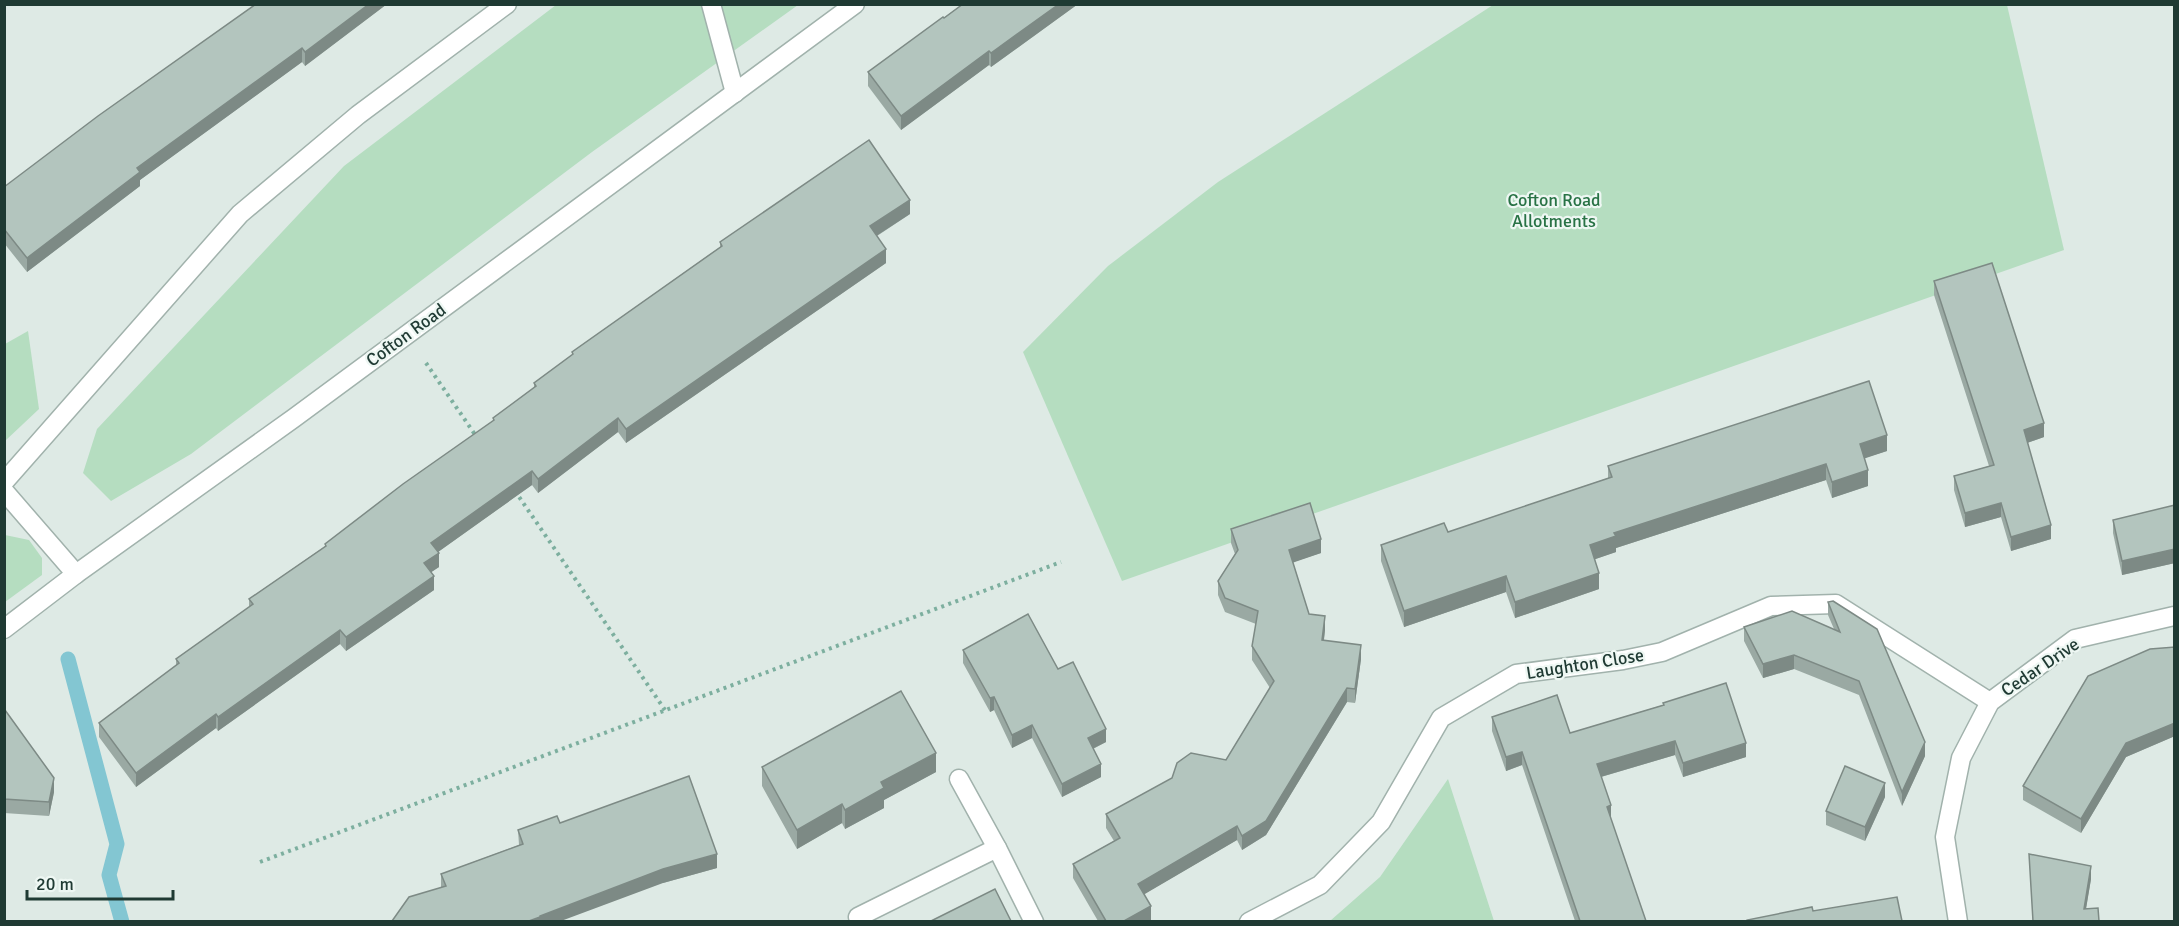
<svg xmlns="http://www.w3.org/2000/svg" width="2179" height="926" font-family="Signika,sans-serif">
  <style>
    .green { fill: #b5ddc0 }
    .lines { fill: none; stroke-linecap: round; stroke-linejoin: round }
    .stream { stroke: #83c6d2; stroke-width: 15 }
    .minor-casing { stroke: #a1b2ac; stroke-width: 21 }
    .path { stroke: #7daf9f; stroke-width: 4; stroke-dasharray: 3 4.5; stroke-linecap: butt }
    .minor { stroke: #fff; stroke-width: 18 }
    .wall { fill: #9aa9a3 }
    .shaded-wall { fill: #7d8a85 }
    .building { fill: #b3c5be; stroke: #7d8a85; stroke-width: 1.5 }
    .labels { text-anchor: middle; stroke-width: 4.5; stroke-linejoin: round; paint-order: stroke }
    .park-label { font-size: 18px; fill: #287245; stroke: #eef7f3 }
    .street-label { font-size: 18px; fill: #1f3a33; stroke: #eef7f3 }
  </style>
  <rect width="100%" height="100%" fill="#deeae5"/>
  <g class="green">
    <polygon points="556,5 798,5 592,152 191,454 111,501 83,473 97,429 344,166"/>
    <polygon points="1493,5 2007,5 2064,250 1122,581 1023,352 1108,266 1218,182"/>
    <polygon points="28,331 39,409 5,441 5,344"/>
    <polygon points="5,535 29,540 42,558 42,575 5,602"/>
    <polygon points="1448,779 1494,921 1330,921 1380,877"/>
  </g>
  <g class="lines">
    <polyline class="stream" points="68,659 117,844 109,875 122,922"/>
    <defs>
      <g id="minor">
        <polyline points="711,4 735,93"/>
        <polyline points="4,482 240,214 358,115 507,4"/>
        <polyline points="4,491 76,574"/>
        <polyline points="4,629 76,574 294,418 855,4"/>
        <polyline points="959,779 997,848"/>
        <polyline points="858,917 997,848 1034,922"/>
        <polyline points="1249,922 1320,885 1381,822 1441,718 1516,674 1623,660 1662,652 1771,606 1836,604 1990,702"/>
        <polyline points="1958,922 1945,837 1961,758 1990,702 2075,639 2174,616"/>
      </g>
    </defs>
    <use href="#minor" class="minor-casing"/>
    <g class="path">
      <polyline points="426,363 476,436"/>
      <polyline points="515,491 665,710"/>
      <polyline points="260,862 1061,562"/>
    </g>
    <use href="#minor" class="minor"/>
  </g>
  <g class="wall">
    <polygon points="256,4 387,4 305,66 302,62 140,180 140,186 27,272 4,243 4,187"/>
    <polygon points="963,4 1078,4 991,67 989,65 901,130 868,86 868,72"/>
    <polygon points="910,214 877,236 886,263 626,443 618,432 538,493 532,485 438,552 439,567 431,572 434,590 346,651 340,644 218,731 216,728 136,787 99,737 99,723 176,666 176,659 249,607 249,599 325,546 325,544 493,421 493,418 534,388 534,383 572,355 572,352 720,247 720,242"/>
    <polygon points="1934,281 2044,437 2027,443 2051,539 2011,551 2001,517 1965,527 1954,490 1954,476 1989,466 1934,295"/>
    <polygon points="1887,451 1864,458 1868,486 1832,498 1826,480 1616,548 1616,552 1595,559 1599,589 1515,618 1506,592 1404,627 1381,561 1381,545 1448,532 1608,478 1608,466"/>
    <polygon points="2175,505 2175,563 2122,575 2113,533 2113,520"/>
    <polygon points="1231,529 1321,553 1293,562 1309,614 1325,630 1324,640 1361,659 1355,703 1347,702 1266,835 1242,850 1237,840 1144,894 1151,920 1149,921 1098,921 1073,878 1073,864 1114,841 1106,828 1106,814 1226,760 1270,688 1252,660 1252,646 1256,624 1225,612 1218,595 1218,581 1235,554 1231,543"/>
    <polygon points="1828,602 1925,756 1902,806 1859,695 1794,669 1763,678 1744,641 1744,627 1834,629 1828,615"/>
    <polygon points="2175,647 2175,736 2126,757 2081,833 2023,800 2023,786"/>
    <polygon points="963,650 1058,669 1106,742 1093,749 1101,777 1062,797 1032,738 1012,748 994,710 990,712 963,663"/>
    <polygon points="1663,705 1746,757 1683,777 1675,755 1601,777 1611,819 1646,921 1575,921 1522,765 1506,771 1492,731 1492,717 1570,733"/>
    <polygon points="4,711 54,792 49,816 4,813"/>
    <polygon points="762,767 936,772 884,800 884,808 845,829 842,823 797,849 762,786"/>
    <polygon points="1885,797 1865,841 1826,825 1826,811"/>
    <polygon points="560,823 717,868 663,883 441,887 441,874 519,845 518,830"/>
    <polygon points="2029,854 2091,879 2086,908 2099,921 2033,921"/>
  </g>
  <g class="shaded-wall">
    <polygon points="369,4 387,4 305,66 305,52"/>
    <polygon points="1059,4 1078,4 991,67 991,53"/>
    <polygon points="302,48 302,62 140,180 140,186 27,272 27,258 137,168"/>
    <polygon points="989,51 989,65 901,130 901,116"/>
    <polygon points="910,200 910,214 870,240 870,226"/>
    <polygon points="886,249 886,263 626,443 626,429"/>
    <polygon points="618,418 618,432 538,493 538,479"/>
    <polygon points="2044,423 2044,437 2024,444 2024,430"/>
    <polygon points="1887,435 1887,451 1860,460 1860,444"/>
    <polygon points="1826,464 1826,480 1616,548 1616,552 1590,561 1590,545 1614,533"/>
    <polygon points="1868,470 1868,486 1832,498 1832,482"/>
    <polygon points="532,471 532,485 431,557 431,543"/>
    <polygon points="2001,503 2001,517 1965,527 1965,513"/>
    <polygon points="2051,525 2051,539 2011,551 2011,537"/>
    <polygon points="1321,539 1321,553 1289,564 1289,550"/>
    <polygon points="2175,549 2175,563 2122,575 2122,561"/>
    <polygon points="439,553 439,567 424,577 424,563"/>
    <polygon points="1599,573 1599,589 1515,618 1515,602"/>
    <polygon points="434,576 434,590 346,651 346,637"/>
    <polygon points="1506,576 1506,592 1404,627 1404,611"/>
    <polygon points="1325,616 1325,630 1322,654 1322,640"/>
    <polygon points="340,630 340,644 218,731 218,717"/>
    <polygon points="1361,645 1361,659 1355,703 1355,689"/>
    <polygon points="1794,655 1794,669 1763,678 1763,664"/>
    <polygon points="1347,688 1347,702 1266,835 1242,850 1242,836"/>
    <polygon points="994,697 994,710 990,712 990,698"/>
    <polygon points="216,714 216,728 136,787 136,773"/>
    <polygon points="2175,723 2175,736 2126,757 2081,833 2081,819 2126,743"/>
    <polygon points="1032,725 1032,738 1012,748 1012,735"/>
    <polygon points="1106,729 1106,742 1088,751 1088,738"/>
    <polygon points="1675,741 1675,755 1597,778 1597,764"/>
    <polygon points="1925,742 1925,756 1902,806 1902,792"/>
    <polygon points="1746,743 1746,757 1683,777 1683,763"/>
    <polygon points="1522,752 1522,765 1506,771 1506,757"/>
    <polygon points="936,753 936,772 884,800 884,808 845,829 845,810 881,782"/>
    <polygon points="1101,764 1101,777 1062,797 1062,784"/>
    <polygon points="54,778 54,792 49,816 49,802"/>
    <polygon points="1885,783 1885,797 1865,841 1865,827"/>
    <polygon points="842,804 842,823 797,849 797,830"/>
    <polygon points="1611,805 1611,819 1607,821 1607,807"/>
    <polygon points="1237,826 1237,840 1138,898 1138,884"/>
    <polygon points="717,854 717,868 663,883 561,921 529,921 540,916 663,869"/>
    <polygon points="2091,866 2091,879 2084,921 2084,909"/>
    <polygon points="1151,906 1151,920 1149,921 1124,921"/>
  </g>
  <g class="building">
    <polygon points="256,4 369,4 305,52 302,48 137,168 140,172 27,258 4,229 4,187 98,116"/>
    <polygon points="963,4 1059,4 991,53 989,51 901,116 868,72 943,17 944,18"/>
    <polygon points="869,140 910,200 870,226 886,249 626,429 618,418 538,479 532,471 431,543 439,553 424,563 434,576 346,637 340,630 218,717 216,714 136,773 99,723 179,663 176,659 253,604 249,599 326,546 325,544 403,484 494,420 493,418 536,386 534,383 573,354 572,352 722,246 720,242"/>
    <polygon points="1992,263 2044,423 2024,430 2051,525 2011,537 2001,503 1965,513 1954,476 1994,465 1934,281"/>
    <polygon points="1869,381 1887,435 1860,444 1868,470 1832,482 1826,464 1614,533 1616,536 1590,545 1599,573 1515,602 1506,576 1404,611 1381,545 1444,523 1448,532 1528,505 1612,477 1608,466"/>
    <polygon points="1310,503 1321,539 1289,550 1309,614 1325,616 1322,640 1361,645 1355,689 1347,688 1266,821 1242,836 1237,826 1138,884 1151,906 1124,921 1106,921 1073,864 1120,838 1106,814 1172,778 1177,763 1191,753 1226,760 1274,681 1252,646 1258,611 1225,598 1218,581 1238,550 1231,529"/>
    <polygon points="2175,505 2175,549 2122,561 2113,520"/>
    <polygon points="1833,601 1877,629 1925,742 1902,792 1859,681 1794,655 1763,664 1744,627 1792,611 1840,632 1828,602"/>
    <polygon points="1028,614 1058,669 1073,662 1106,729 1088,738 1101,764 1062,784 1032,725 1012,735 994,697 990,698 963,650"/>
    <polygon points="2175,647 2175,723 2126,743 2081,819 2023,786 2088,676 2150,649"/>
    <polygon points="1726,683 1746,743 1683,763 1675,741 1597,764 1611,805 1607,807 1646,921 1580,921 1522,752 1506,757 1492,717 1557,695 1570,733 1664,705 1663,703"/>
    <polygon points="901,691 936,753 881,782 884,788 845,810 842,804 797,830 762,767"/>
    <polygon points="5,710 54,778 49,802 4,799"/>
    <polygon points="1845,766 1885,783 1865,827 1826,811"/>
    <polygon points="689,776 717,854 663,869 540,916 540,917 529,921 392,921 409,897 446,886 441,874 523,844 518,830 557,816 560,823"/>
    <polygon points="2029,854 2091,866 2084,909 2098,908 2099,921 2033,921"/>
    <polygon points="995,889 1011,921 931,921"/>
    <polygon points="1897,897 1902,921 1747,921 1747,920 1812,907 1813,911"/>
  </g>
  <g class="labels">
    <g class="park-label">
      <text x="1554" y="206">Cofton Road<tspan x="1554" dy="21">Allotments</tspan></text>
    </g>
    <g class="street-label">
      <text transform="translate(406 335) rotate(-36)" y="6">Cofton Road</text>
      <text transform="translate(1585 664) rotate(-9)" y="6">Laughton Close</text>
      <text transform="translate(2040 667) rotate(-34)" y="6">Cedar Drive</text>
    </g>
  </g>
  <rect width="2179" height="926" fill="none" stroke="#1f3a33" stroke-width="12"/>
  <path d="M27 890v9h146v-9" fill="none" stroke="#1f3a33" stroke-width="3"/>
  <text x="36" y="890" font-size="18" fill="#1f3a33" stroke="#eef7f3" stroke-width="4.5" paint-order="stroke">20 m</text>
</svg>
